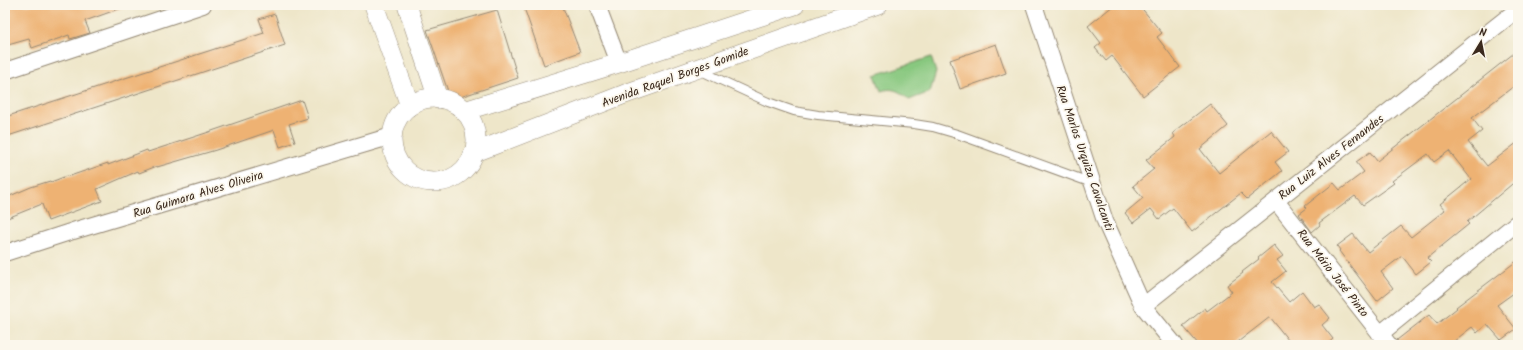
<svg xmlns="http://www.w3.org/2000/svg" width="1523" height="350" font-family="Kalam,sans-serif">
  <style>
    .green { fill: #88c87f; stroke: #62794e }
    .building { fill: #eeb273 }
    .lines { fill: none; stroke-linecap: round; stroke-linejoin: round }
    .service-casing { stroke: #948874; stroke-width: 10 }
    .minor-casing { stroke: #948874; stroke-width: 18 }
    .tertiary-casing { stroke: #948874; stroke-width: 20 }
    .service { stroke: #fff; stroke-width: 8 }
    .minor { stroke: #fff; stroke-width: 16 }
    .tertiary { stroke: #fff; stroke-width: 19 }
    .labels { text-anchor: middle; stroke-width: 3.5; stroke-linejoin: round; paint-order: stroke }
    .street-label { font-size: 12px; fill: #3b2a1e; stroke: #fbf7ec }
  </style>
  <rect width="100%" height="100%" fill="#fbf7ec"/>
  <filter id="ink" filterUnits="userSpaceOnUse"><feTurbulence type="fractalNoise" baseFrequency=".025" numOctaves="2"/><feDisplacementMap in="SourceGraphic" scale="8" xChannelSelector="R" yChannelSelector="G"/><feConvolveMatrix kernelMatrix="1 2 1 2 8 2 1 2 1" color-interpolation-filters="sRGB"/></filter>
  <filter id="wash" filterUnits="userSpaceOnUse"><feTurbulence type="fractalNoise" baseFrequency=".012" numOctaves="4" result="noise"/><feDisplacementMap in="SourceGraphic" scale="16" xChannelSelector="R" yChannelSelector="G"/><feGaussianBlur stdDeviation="0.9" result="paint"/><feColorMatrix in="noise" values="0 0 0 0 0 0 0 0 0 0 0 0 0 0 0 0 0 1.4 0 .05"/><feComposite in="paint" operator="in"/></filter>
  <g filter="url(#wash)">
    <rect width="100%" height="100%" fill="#eee6c9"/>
    <path class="green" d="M931,57L936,72L930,92L909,100C900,91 893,87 881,91L875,75Z"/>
    <g id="blocks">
      <g class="building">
        <polygon points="5,5 123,5 124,7 85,21 90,33 70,39 69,35 32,48 29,39 8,45 5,34"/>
        <polygon points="523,5 562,5 580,52 544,65"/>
        <polygon points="1114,5 1139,5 1162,33 1157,37 1180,67 1143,96 1112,56 1106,61 1095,48 1101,43 1088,26"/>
        <polygon points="497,10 518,78 451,100 427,30"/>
        <polygon points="275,14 285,45 5,137 5,117 264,33 259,19"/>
        <polygon points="996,44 1006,73 960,89 950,60"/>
        <polygon points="1518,50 1518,83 1472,118 1482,131 1468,142 1487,166 1518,142 1518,179 1467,222 1469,224 1427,258 1431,262 1416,274 1402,256 1381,272 1393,288 1377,301 1339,251 1340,250 1337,246 1353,234 1368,252 1401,226 1411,237 1445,210 1440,204 1471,179 1449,151 1434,162 1428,154 1392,181 1394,183 1363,205 1355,196 1319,223 1320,225 1312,232 1299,214 1307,208 1305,206 1334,183 1340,190 1364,172 1356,162 1370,152 1377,161"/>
        <polygon points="302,100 308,118 289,124 295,142 280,147 274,130 216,150 157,167 157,166 139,173 138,171 97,189 102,201 48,221 42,204 5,219 5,198 31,187 50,181 51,182 69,175 70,176 108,163 108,165 147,150 148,152 206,133"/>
        <polygon points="1210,104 1228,126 1200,149 1219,173 1271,131 1288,152 1275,162 1282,171 1247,199 1241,193 1192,232 1173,208 1159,219 1151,209 1133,223 1125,213 1143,198 1133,186 1154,169 1146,160 1175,137 1173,133"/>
        <polygon points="1274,245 1283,256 1277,260 1286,271 1272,282 1289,302 1302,291 1314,307 1319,304 1330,318 1322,325 1333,339 1326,345 1292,345 1270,317 1234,345 1199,345 1183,326 1205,308 1207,311 1232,292 1227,285 1243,273 1242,272 1259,259 1258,258"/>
        <polygon points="1518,260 1518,290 1497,305 1516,329 1501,340 1487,324 1477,333 1472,327 1449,345 1398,345 1397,340 1429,315 1437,324 1457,308 1456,307"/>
      </g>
    </g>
  </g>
  <g filter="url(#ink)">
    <use href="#blocks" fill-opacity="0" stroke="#948874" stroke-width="1"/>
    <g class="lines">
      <defs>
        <polyline id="service" points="699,70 768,102 794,111 818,115 914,124 933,127 957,134 1092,183"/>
        <g id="minor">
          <polyline points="597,5 619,63"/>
          <polyline points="1034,5 1105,221 1143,306 1175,345"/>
          <polyline points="5,71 203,5"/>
          <polyline points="1276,201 1389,345"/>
          <polyline points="5,253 73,231 392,136"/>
          <polyline points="1143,306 1518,9"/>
          <polyline points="1380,334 1518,222"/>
        </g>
        <g id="tertiary">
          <polyline points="374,5 410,106"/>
          <polyline points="407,5 438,99"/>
          <circle cx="434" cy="140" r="42"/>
          <polyline points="464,111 619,63 795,5"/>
          <polyline points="473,153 625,94 878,5"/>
        </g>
      </defs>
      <use href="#service" class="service-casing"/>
      <use href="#minor" class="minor-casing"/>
      <use href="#tertiary" class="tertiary-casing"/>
      <use href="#service" class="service"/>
      <use href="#minor" class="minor"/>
      <use href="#tertiary" class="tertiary"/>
    </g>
  </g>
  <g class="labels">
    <g class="street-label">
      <text transform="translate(675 77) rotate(-20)" y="4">Avenida Raquel Borges Gomide</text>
      <text transform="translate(1331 157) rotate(-38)" y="4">Rua Luiz Alves Fernandes</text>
      <text transform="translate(1085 158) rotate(71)" y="4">Rua Marlos Urquiza Cavalcanti</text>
      <text transform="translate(198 194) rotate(-17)" y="4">Rua Guimara Alves Oliveira</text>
      <text transform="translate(1333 273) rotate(52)" y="4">Rua Mário José Pinto</text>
    </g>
  </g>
  <rect width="1523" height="350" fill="none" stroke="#fbf7ec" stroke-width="20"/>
  <g transform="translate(1481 42) rotate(10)" stroke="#fbf7ec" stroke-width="3" paint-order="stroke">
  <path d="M0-3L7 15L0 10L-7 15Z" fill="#3b2a1e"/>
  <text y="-6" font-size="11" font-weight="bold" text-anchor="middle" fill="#3b2a1e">N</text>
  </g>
</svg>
